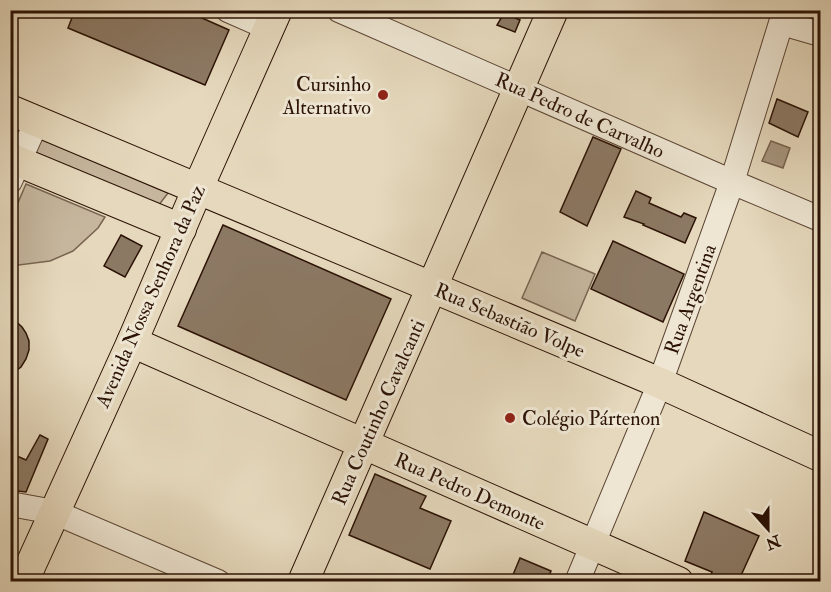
<svg xmlns="http://www.w3.org/2000/svg" width="831" height="592" font-family="'IM FELL Double Pica',serif">
  <style>
    .green { fill: #c5b69d; stroke: #786451; stroke-width: 1.5 }
    .water { fill: #a6957e; stroke: #75614e; stroke-width: 1.5 }
    .building { fill: #8c7964; stroke: #2b1205; stroke-width: 1.5 }
    .lines { fill: none; stroke-linecap: round; stroke-linejoin: round }
    .minor-casing { stroke: #5a4433; stroke-width: 26 }
    .major-casing { stroke: #2b1205; stroke-width: 32 }
    .minor { stroke: #eee6d3; stroke-width: 24 }
    .major { stroke: #e5d8bc; stroke-width: 30 }
    .poi-dot { fill: #8f2418; stroke: #eee6d3; stroke-width: 2 }
    .labels { text-anchor: middle; stroke-width: 6; stroke-linejoin: round; paint-order: stroke }
    .poi-label { font-size: 20px; fill: #2b1205; stroke: #eee6d3; text-anchor: end }
    .street-label { font-size: 20px; fill: #2b1205; stroke: #eee6d3 }
  </style>
  <rect width="100%" height="100%" fill="#e5d8bc"/>
  <filter id="stains"><feTurbulence type="fractalNoise" baseFrequency=".00333" numOctaves="4"/><feColorMatrix values="0 0 0 0 .2 0 0 0 0 .09 0 0 0 0 .02 0 0 0 .5 -.17"/></filter>
  <radialGradient id="worn" r=".72"><stop offset=".6" stop-color="#630" stop-opacity="0"/><stop offset="1" stop-color="#630" stop-opacity=".3"/></radialGradient>
  <g class="green">
    <polygon points="11,126 168,193 155,210 11,148"/>
    <polygon points="26,184 105,217 98,228 73,251 50,261 11,266 11,219"/>
    <polygon points="542,252 595,274 575,321 522,298"/>
  </g>
  <polygon class="water" points="771,141 790,148 783,168 762,161"/>
  <g class="building">
    <polygon points="75,10 184,10 229,30 205,85 68,28"/>
    <polygon points="504,13 520,20 515,32 497,25"/>
    <polygon points="777,99 808,112 798,137 769,123"/>
    <polygon points="593,137 621,149 587,226 560,212"/>
    <polygon points="636,191 651,198 649,203 681,217 684,213 696,218 685,243 643,225 644,224 624,217"/>
    <polygon points="223,225 391,299 346,400 178,326"/>
    <polygon points="121,235 142,246 125,277 104,266"/>
    <polygon points="613,241 684,274 663,322 591,289"/>
    <polygon points="10,316 22,327 26,333 29,341 29,350 26,359 21,367 10,375"/>
    <polygon points="40,435 48,439 26,492 10,490 10,453 26,460"/>
    <polygon points="375,474 426,496 420,508 451,521 430,569 349,535"/>
    <polygon points="704,512 759,536 738,582 728,582 711,575 712,572 685,561"/>
    <polygon points="520,558 551,571 547,582 510,582"/>
  </g>
  <g class="lines">
    <defs>
      <g id="minor">
        <polyline points="228,10 269,28"/>
        <polyline points="339,10 732,182 820,219"/>
        <polyline points="782,23 820,34"/>
        <polyline points="10,181 37,121"/>
        <polyline points="10,504 54,512 218,582"/>
        <polyline points="577,582 660,383 732,182 785,10"/>
      </g>
      <g id="major">
        <polyline points="10,110 660,383 820,456"/>
        <polyline points="10,158 181,229"/>
        <polyline points="132,342 678,582"/>
        <polyline points="23,582 132,342 198,188 277,10"/>
        <polyline points="303,582 553,10"/>
      </g>
    </defs>
    <use href="#minor" class="minor-casing"/>
    <use href="#major" class="major-casing"/>
    <use href="#minor" class="minor"/>
    <use href="#major" class="major"/>
  </g>
  <g class="poi-dot">
    <circle cx="383" cy="95" r="6"/>
    <circle cx="510" cy="418" r="6"/>
  </g>
  <g class="labels">
    <g class="poi-label">
      <text x="371" y="91">Cursinho<tspan x="371" dy="23">Alternativo</tspan></text>
      <text x="522" y="425" text-anchor="start">Colégio Pártenon</text>
    </g>
    <g class="street-label">
      <text transform="translate(580 115) rotate(24)" y="7">Rua Pedro de Carvalho</text>
      <text transform="translate(150 296) rotate(-66)" y="7">Avenida Nossa Senhora da Paz</text>
      <text transform="translate(690 299) rotate(-70)" y="7">Rua Argentina</text>
      <text transform="translate(510 320) rotate(23)" y="7">Rua Sebastião Volpe</text>
      <text transform="translate(378 412) rotate(-66)" y="7">Rua Coutinho Cavalcanti</text>
      <text transform="translate(470 491) rotate(24)" y="7">Rua Pedro Demonte</text>
    </g>
  </g>
  <rect width="831" height="592" fill="none" stroke="#e5d8bc" stroke-width="36"/>
  <rect x="12" y="12" width="807" height="568" fill="none" stroke="#2b1205" stroke-width="3"/>
  <rect x="18" y="18" width="795" height="556" fill="none" stroke="#2b1205" stroke-width="1.5"/>
  <g transform="translate(768 529) rotate(159)" stroke="#eee6d3" stroke-width="4.5" paint-order="stroke">
  <path d="M0-4.5L10 22L0 15L-10 22Z" fill="#2b1205"/>
  <text y="-9" font-size="16" font-weight="bold" text-anchor="middle" fill="#2b1205">N</text>
  </g>
  <rect width="100%" height="100%" filter="url(#stains)"/>
  <rect width="100%" height="100%" fill="url(#worn)"/>
</svg>
